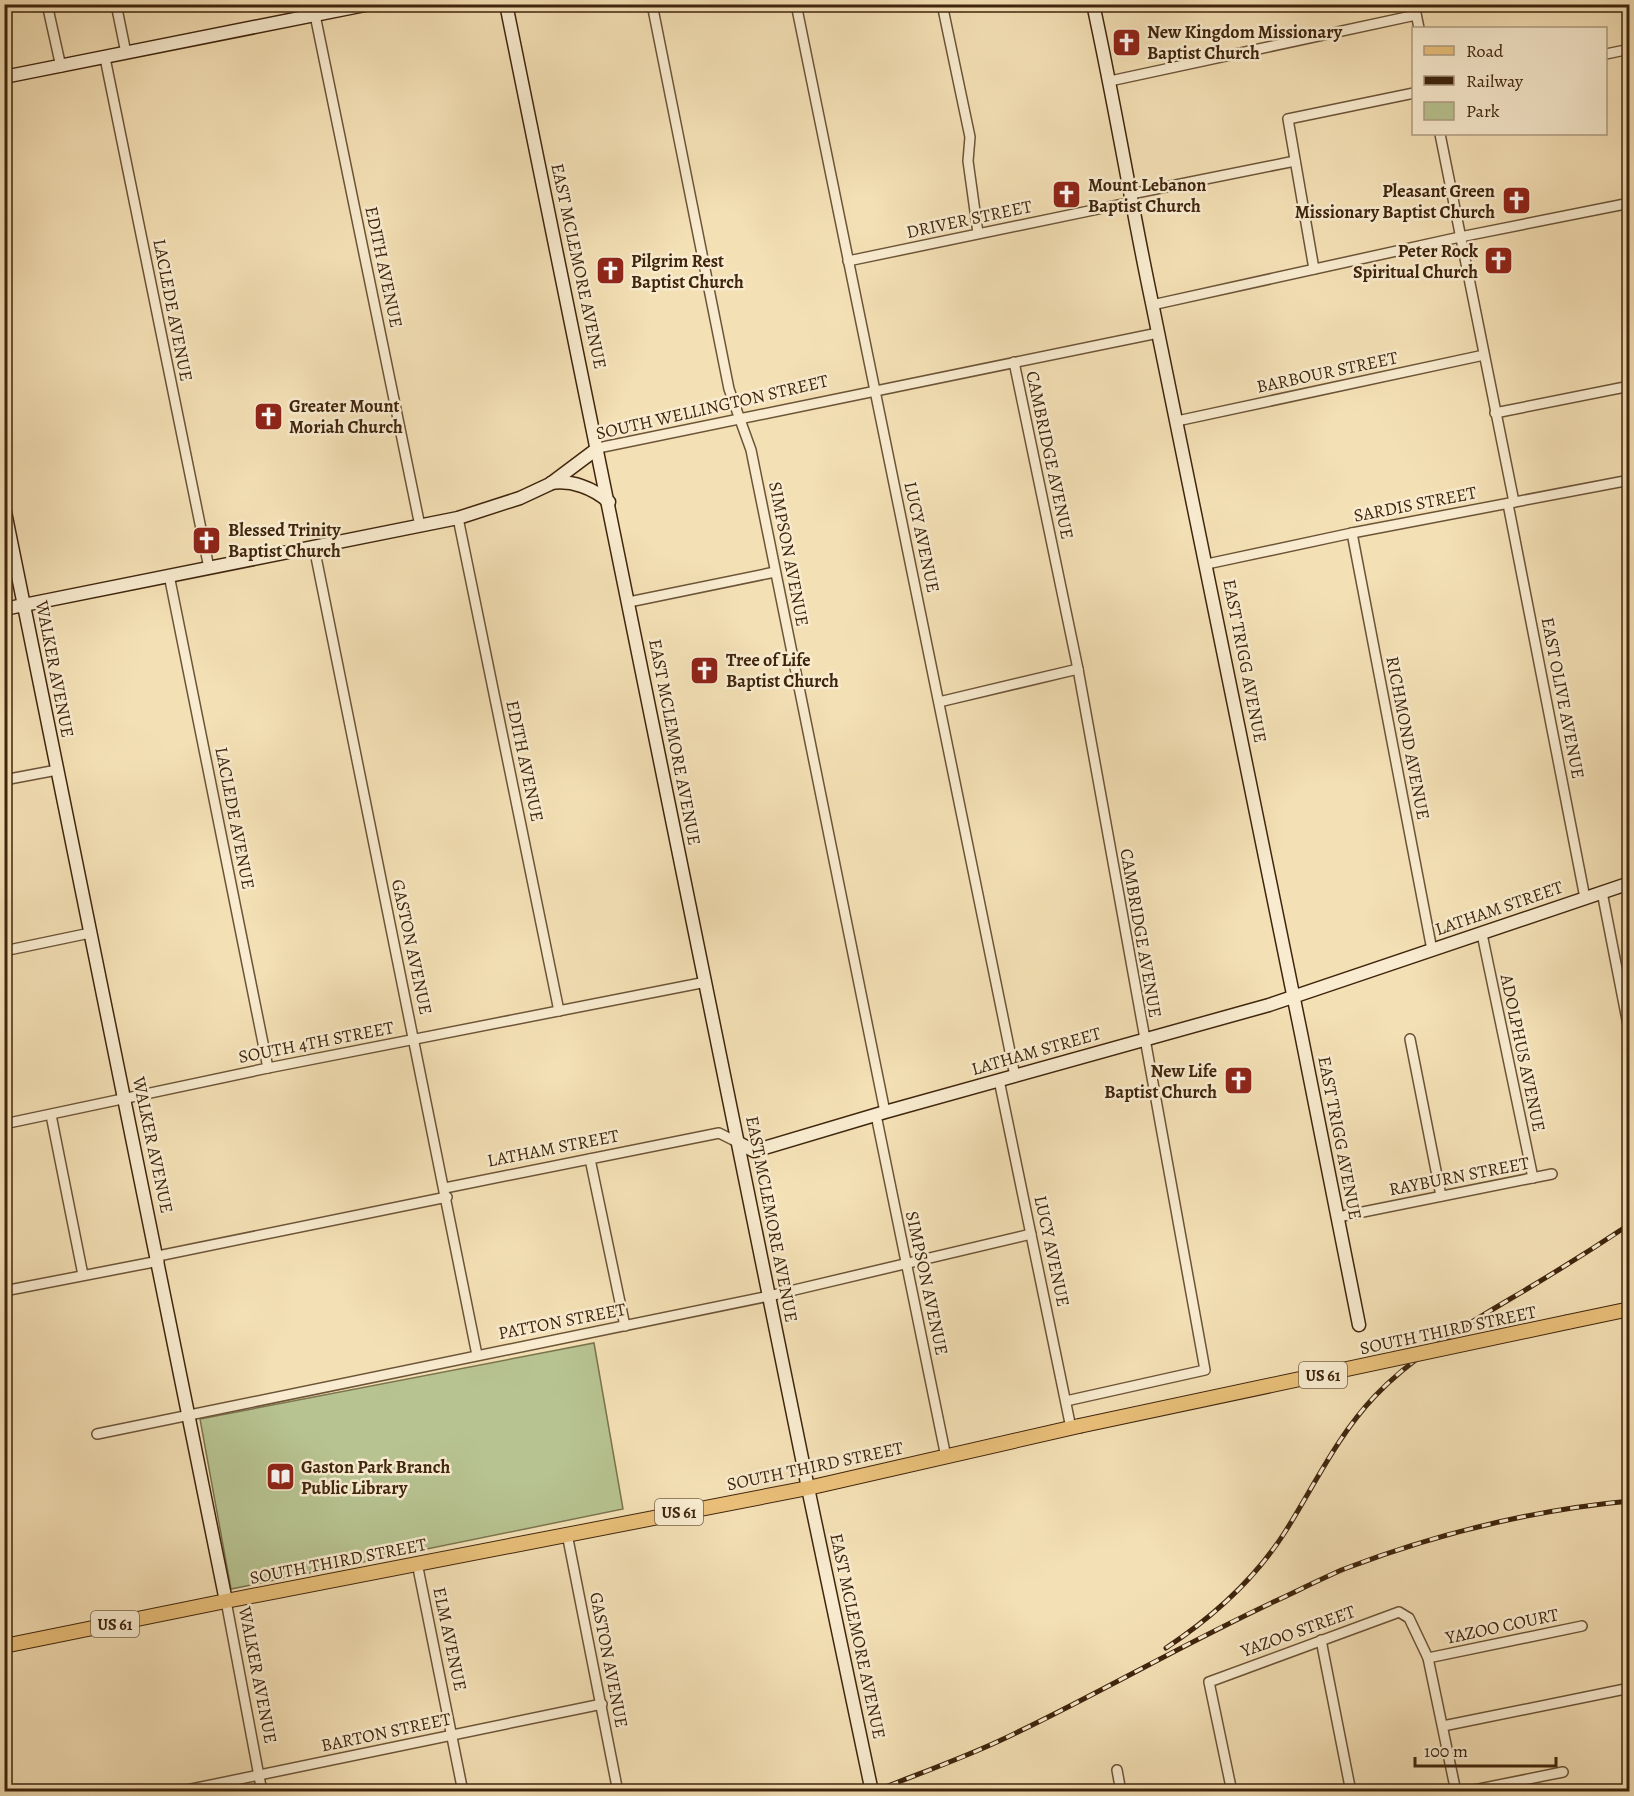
<svg xmlns="http://www.w3.org/2000/svg" width="1634" height="1796" font-family="Alegreya,serif">
  <style>
    .green { fill: #b7c391; stroke: #7b744f; stroke-width: 1.5 }
    .lines { fill: none; stroke-linecap: round; stroke-linejoin: round }
    .street-casing { stroke: #6c5437; stroke-width: 12 }
    .secondary-casing { stroke: #3f250d; stroke-width: 15 }
    .primary-casing { stroke: #3f250d; stroke-width: 16 }
    .street { stroke: #f8ebcf; stroke-width: 9 }
    .secondary { stroke: #f8ebcf; stroke-width: 12 }
    .primary { stroke: #eac07a; stroke-width: 14 }
    .rail-casing { stroke: #3f250d; stroke-width: 5 }
    .rail { stroke: #f8ebcf; stroke-width: 3; stroke-dasharray: 9; stroke-linecap: butt }
    .primary-bridge-casing { stroke: #3f250d; stroke-width: 16; stroke-linecap: butt }
    .primary-bridge { stroke: #eac07a; stroke-width: 14 }
    .labels { text-anchor: middle; stroke-width: 5; stroke-linejoin: round; paint-order: stroke }
    .shield { fill: #f8ebcf; stroke: #766047; stroke-width: 1.5 }
    .shield-label { font-size: 16px; font-weight: bold; fill: #3f250d }
    .poi-label { font-size: 18px; font-weight: bold; fill: #3f250d; stroke: #f8ebcf; text-anchor: start }
    .street-label { font-size: 18px; fill: #3f250d; stroke: #f8ebcf }
  </style>
  <rect width="100%" height="100%" fill="#f4e0b5"/>
  <filter id="stains"><feTurbulence type="fractalNoise" baseFrequency=".00333" numOctaves="4"/><feColorMatrix values="0 0 0 0 .2 0 0 0 0 .09 0 0 0 0 .02 0 0 0 .5 -.17"/></filter>
  <radialGradient id="worn" r=".72"><stop offset=".6" stop-color="#630" stop-opacity="0"/><stop offset="1" stop-color="#630" stop-opacity=".3"/></radialGradient>
  <polygon class="green" points="594,1343 623,1509 231,1589 200,1419"/>
  <g class="lines">
    <defs>
      <g id="street">
        <polyline points="47,4 61,67"/>
        <polyline points="116,4 126,53"/>
        <polyline points="652,4 729,389 751,450 885,1112"/>
        <polyline points="796,4 1015,1076"/>
        <polyline points="942,4 970,137 968,161 978,233"/>
        <polyline points="1414,4 1419,28"/>
        <polyline points="315,15 420,526"/>
        <polyline points="1606,54 1630,49"/>
        <polyline points="105,58 209,568"/>
        <polyline points="1110,81 1416,15"/>
        <polyline points="1440,134 1514,502"/>
        <polyline points="1131,194 1295,161"/>
        <polyline points="848,261 1132,202"/>
        <polyline points="1314,269 1288,119 1414,93"/>
        <polyline points="1152,305 1460,237 1630,203"/>
        <polyline points="1014,362 1078,669 1205,1370 1066,1401"/>
        <polyline points="1495,413 1630,386"/>
        <polyline points="1177,421 1484,355"/>
        <polyline points="598,448 1158,333"/>
        <polyline points="1508,504 1585,898"/>
        <polyline points="458,518 559,1011"/>
        <polyline points="1352,533 1432,950"/>
        <polyline points="314,547 477,1355"/>
        <polyline points="1207,564 1352,533 1630,480"/>
        <polyline points="169,575 268,1068"/>
        <polyline points="629,602 775,572"/>
        <polyline points="939,702 1078,669"/>
        <polyline points="4,780 57,770"/>
        <polyline points="1602,892 1630,1035"/>
        <polyline points="1482,934 1533,1178"/>
        <polyline points="4,951 90,933"/>
        <polyline points="1410,1039 1441,1196"/>
        <polyline points="999,1080 1071,1428"/>
        <polyline points="51,1115 83,1275"/>
        <polyline points="876,1115 946,1457"/>
        <polyline points="4,1124 268,1068 706,982"/>
        <polyline points="590,1159 625,1326"/>
        <polyline points="445,1188 719,1133 739,1143"/>
        <polyline points="1338,1217 1552,1174"/>
        <polyline points="158,1256 447,1197"/>
        <polyline points="4,1291 159,1261"/>
        <polyline points="97,1434 769,1296 1031,1234"/>
        <polyline points="567,1534 618,1792"/>
        <polyline points="417,1563 463,1792"/>
        <polyline points="226,1601 262,1792"/>
        <polyline points="1321,1640 1351,1792"/>
        <polyline points="1428,1658 1582,1626"/>
        <polyline points="1443,1726 1630,1688"/>
        <polyline points="1117,1770 1121,1792"/>
        <polyline points="177,1792 602,1704"/>
        <polyline points="1232,1792 1209,1682 1399,1612 1409,1618 1428,1658 1456,1792"/>
        <polyline points="1464,1792 1563,1772"/>
      </g>
      <g id="secondary">
        <polyline points="506,4 808,1488 872,1792"/>
        <path d="M1093,4C1115,104 1131,204 1152,303C1222,644 1292,984 1359,1325"/>
        <polyline points="4,77 370,4"/>
        <path d="M551,483C572,480 593,488 609,502"/>
        <path d="M4,507C76,872 154,1236 226,1601"/>
        <polyline points="4,609 458,518 520,498 550,484 598,448"/>
        <polyline points="739,1143 754,1151 885,1112 1269,1005 1630,883"/>
      </g>
      <g id="primary">
        <polyline points="1568,1322 1630,1309"/>
        <polyline points="4,1646 226,1601 808,1488 1079,1426"/>
      </g>
    </defs>
    <use href="#street" class="street-casing"/>
    <use href="#secondary" class="secondary-casing"/>
    <use href="#primary" class="primary-casing"/>
    <use href="#street" class="street"/>
    <use href="#secondary" class="secondary"/>
    <use href="#primary" class="primary"/>
    <defs>
      <g id="rail">
        <path d="M1166,1648C1213,1617 1255,1579 1285,1532C1314,1486 1337,1436 1375,1396C1413,1356 1463,1327 1510,1299C1551,1275 1591,1250 1630,1224"/>
        <path d="M873,1792C915,1775 958,1760 999,1741C1095,1696 1186,1642 1282,1598C1303,1588 1323,1578 1344,1569C1436,1534 1532,1510 1630,1501"/>
      </g>
    </defs>
    <use href="#rail" class="rail-casing"/>
    <use href="#rail" class="rail"/>
    <defs>
      <polyline id="primary-bridge" points="1079,1426 1568,1322"/>
    </defs>
    <use href="#primary-bridge" class="primary-bridge-casing"/>
    <use href="#primary-bridge" class="primary-bridge"/>
  </g>
  <defs>
    <symbol id="church-square" viewBox="-11 -11 22 22"><rect x="-9" y="-9" width="18" height="18" rx="4" fill="#8f2418" stroke="#f8ebcf"/><path d="M-1.2-6h2.4v3.5h3.3v2.4h-3.3V6h-2.4V-.1h-3.3v-2.4h3.3Z" fill="#fff"/></symbol>
    <symbol id="library-square" viewBox="-11 -11 22 22"><rect x="-9" y="-9" width="18" height="18" rx="4" fill="#8f2418" stroke="#f8ebcf"/><path d="M-6-4Q-3-5.5-.7-3.5V5Q-3 3-6 4ZM6-4Q3-5.5 .7-3.5V5Q3 3 6 4Z" fill="#fff"/></symbol>
  </defs>
  <g fill-rule="evenodd">
    <use href="#church-square" x="1110" y="26" width="33" height="33"/>
    <use href="#church-square" x="1050" y="178" width="33" height="33"/>
    <use href="#church-square" x="1500" y="184" width="33" height="33"/>
    <use href="#church-square" x="1482" y="244" width="33" height="33"/>
    <use href="#church-square" x="594" y="254" width="33" height="33"/>
    <use href="#church-square" x="252" y="400" width="33" height="33"/>
    <use href="#church-square" x="190" y="524" width="33" height="33"/>
    <use href="#church-square" x="688" y="654" width="33" height="33"/>
    <use href="#church-square" x="1222" y="1064" width="33" height="33"/>
    <use href="#library-square" x="264" y="1460" width="33" height="33"/>
  </g>
  <g class="labels">
    <g class="shield">
      <rect x="1299" y="1362" width="48" height="26" rx="4.5"/>
      <rect x="655" y="1499" width="48" height="26" rx="4.5"/>
      <rect x="91" y="1611" width="48" height="26" rx="4.5"/>
    </g>
    <g class="shield-label">
      <text x="1323" y="1381">US 61</text>
      <text x="679" y="1518">US 61</text>
      <text x="115" y="1630">US 61</text>
    </g>
    <g class="poi-label">
      <text x="1147" y="38">New Kingdom Missionary<tspan x="1147" dy="21">Baptist Church</tspan></text>
      <text x="1088" y="191">Mount Lebanon<tspan x="1088" dy="21">Baptist Church</tspan></text>
      <text x="1495" y="197" text-anchor="end">Pleasant Green<tspan x="1495" dy="21">Missionary Baptist Church</tspan></text>
      <text x="1478" y="257" text-anchor="end">Peter Rock<tspan x="1478" dy="21">Spiritual Church</tspan></text>
      <text x="631" y="267">Pilgrim Rest<tspan x="631" dy="21">Baptist Church</tspan></text>
      <text x="289" y="412">Greater Mount<tspan x="289" dy="21">Moriah Church</tspan></text>
      <text x="228" y="536">Blessed Trinity<tspan x="228" dy="21">Baptist Church</tspan></text>
      <text x="726" y="666">Tree of Life<tspan x="726" dy="21">Baptist Church</tspan></text>
      <text x="1217" y="1077" text-anchor="end">New Life<tspan x="1217" dy="21">Baptist Church</tspan></text>
      <text x="301" y="1473">Gaston Park Branch<tspan x="301" dy="21">Public Library</tspan></text>
    </g>
    <g class="street-label">
      <text transform="translate(969 219) rotate(-12)" y="6">DRIVER STREET</text>
      <text transform="translate(579 266) rotate(78)" y="6">EAST MCLEMORE AVENUE</text>
      <text transform="translate(384 267) rotate(78)" y="6">EDITH AVENUE</text>
      <text transform="translate(173 310) rotate(79)" y="6">LACLEDE AVENUE</text>
      <text transform="translate(1327 372) rotate(-12)" y="6">BARBOUR STREET</text>
      <text transform="translate(712 407) rotate(-13)" y="6">SOUTH WELLINGTON STREET</text>
      <text transform="translate(1050 455) rotate(78)" y="6">CAMBRIDGE AVENUE</text>
      <text transform="translate(1415 504) rotate(-11)" y="6">SARDIS STREET</text>
      <text transform="translate(922 537) rotate(78)" y="6">LUCY AVENUE</text>
      <text transform="translate(789 554) rotate(79)" y="6">SIMPSON AVENUE</text>
      <text transform="translate(1245 661) rotate(79)" y="6">EAST TRIGG AVENUE</text>
      <text transform="translate(55 669) rotate(79)" y="6">WALKER AVENUE</text>
      <text transform="translate(1563 698) rotate(79)" y="6">EAST OLIVE AVENUE</text>
      <text transform="translate(1408 738) rotate(79)" y="6">RICHMOND AVENUE</text>
      <text transform="translate(675 742) rotate(79)" y="6">EAST MCLEMORE AVENUE</text>
      <text transform="translate(525 761) rotate(78)" y="6">EDITH AVENUE</text>
      <text transform="translate(235 818) rotate(79)" y="6">LACLEDE AVENUE</text>
      <text transform="translate(1499 908) rotate(-19)" y="6">LATHAM STREET</text>
      <text transform="translate(1141 933) rotate(80)" y="6">CAMBRIDGE AVENUE</text>
      <text transform="translate(412 947) rotate(78)" y="6">GASTON AVENUE</text>
      <text transform="translate(316 1042) rotate(-11)" y="6">SOUTH 4TH STREET</text>
      <text transform="translate(1036 1051) rotate(-16)" y="6">LATHAM STREET</text>
      <text transform="translate(1523 1053) rotate(78)" y="6">ADOLPHUS AVENUE</text>
      <text transform="translate(1340 1138) rotate(79)" y="6">EAST TRIGG AVENUE</text>
      <text transform="translate(153 1145) rotate(78)" y="6">WALKER AVENUE</text>
      <text transform="translate(553 1148) rotate(-11)" y="6">LATHAM STREET</text>
      <text transform="translate(1459 1176) rotate(-11)" y="6">RAYBURN STREET</text>
      <text transform="translate(772 1219) rotate(79)" y="6">EAST MCLEMORE AVENUE</text>
      <text transform="translate(1052 1251) rotate(78)" y="6">LUCY AVENUE</text>
      <text transform="translate(927 1283) rotate(78)" y="6">SIMPSON AVENUE</text>
      <text transform="translate(562 1321) rotate(-11)" y="6">PATTON STREET</text>
      <text transform="translate(1448 1330) rotate(-12)" y="6">SOUTH THIRD STREET</text>
      <text transform="translate(815 1466) rotate(-12)" y="6">SOUTH THIRD STREET</text>
      <text transform="translate(338 1561) rotate(-11)" y="6">SOUTH THIRD STREET</text>
      <text transform="translate(1502 1626) rotate(-12)" y="6">YAZOO COURT</text>
      <text transform="translate(1298 1631) rotate(-20)" y="6">YAZOO STREET</text>
      <text transform="translate(858 1636) rotate(78)" y="6">EAST MCLEMORE AVENUE</text>
      <text transform="translate(450 1639) rotate(78)" y="6">ELM AVENUE</text>
      <text transform="translate(609 1660) rotate(79)" y="6">GASTON AVENUE</text>
      <text transform="translate(258 1675) rotate(79)" y="6">WALKER AVENUE</text>
      <text transform="translate(386 1732) rotate(-12)" y="6">BARTON STREET</text>
    </g>
  </g>
  <rect width="1634" height="1796" fill="none" stroke="#f4e0b5" stroke-width="24"/>
  <rect x="6" y="6" width="1622" height="1784" fill="none" stroke="#3f250d" stroke-width="3"/>
  <rect x="12" y="12" width="1610" height="1772" fill="none" stroke="#3f250d" stroke-width="1.5"/>
  <rect x="1412" y="27" width="195" height="108" fill="#f8ebcf" stroke="#ae9c81" stroke-width="1.5"/>
  <rect x="1424" y="46" width="30" height="9" fill="#eac07a" stroke="#ae9c81" stroke-width="1.5"/>
  <text x="1466" y="57" font-size="18" fill="#3f250d">Road</text>
  <rect x="1424" y="76" width="30" height="9" fill="#3f250d" stroke="#ae9c81" stroke-width="1.5"/>
  <text x="1466" y="87" font-size="18" fill="#3f250d">Railway</text>
  <rect x="1424" y="102" width="30" height="18" fill="#b7c391" stroke="#ae9c81" stroke-width="1.5"/>
  <text x="1466" y="117" font-size="18" fill="#3f250d">Park</text>
  <path d="M1415 1757v9h141v-9" fill="none" stroke="#3f250d" stroke-width="3"/>
  <text x="1424" y="1757" font-size="18" fill="#3f250d" stroke="#f8ebcf" stroke-width="4.5" paint-order="stroke">100 m</text>
  <rect width="100%" height="100%" filter="url(#stains)"/>
  <rect width="100%" height="100%" fill="url(#worn)"/>
</svg>
